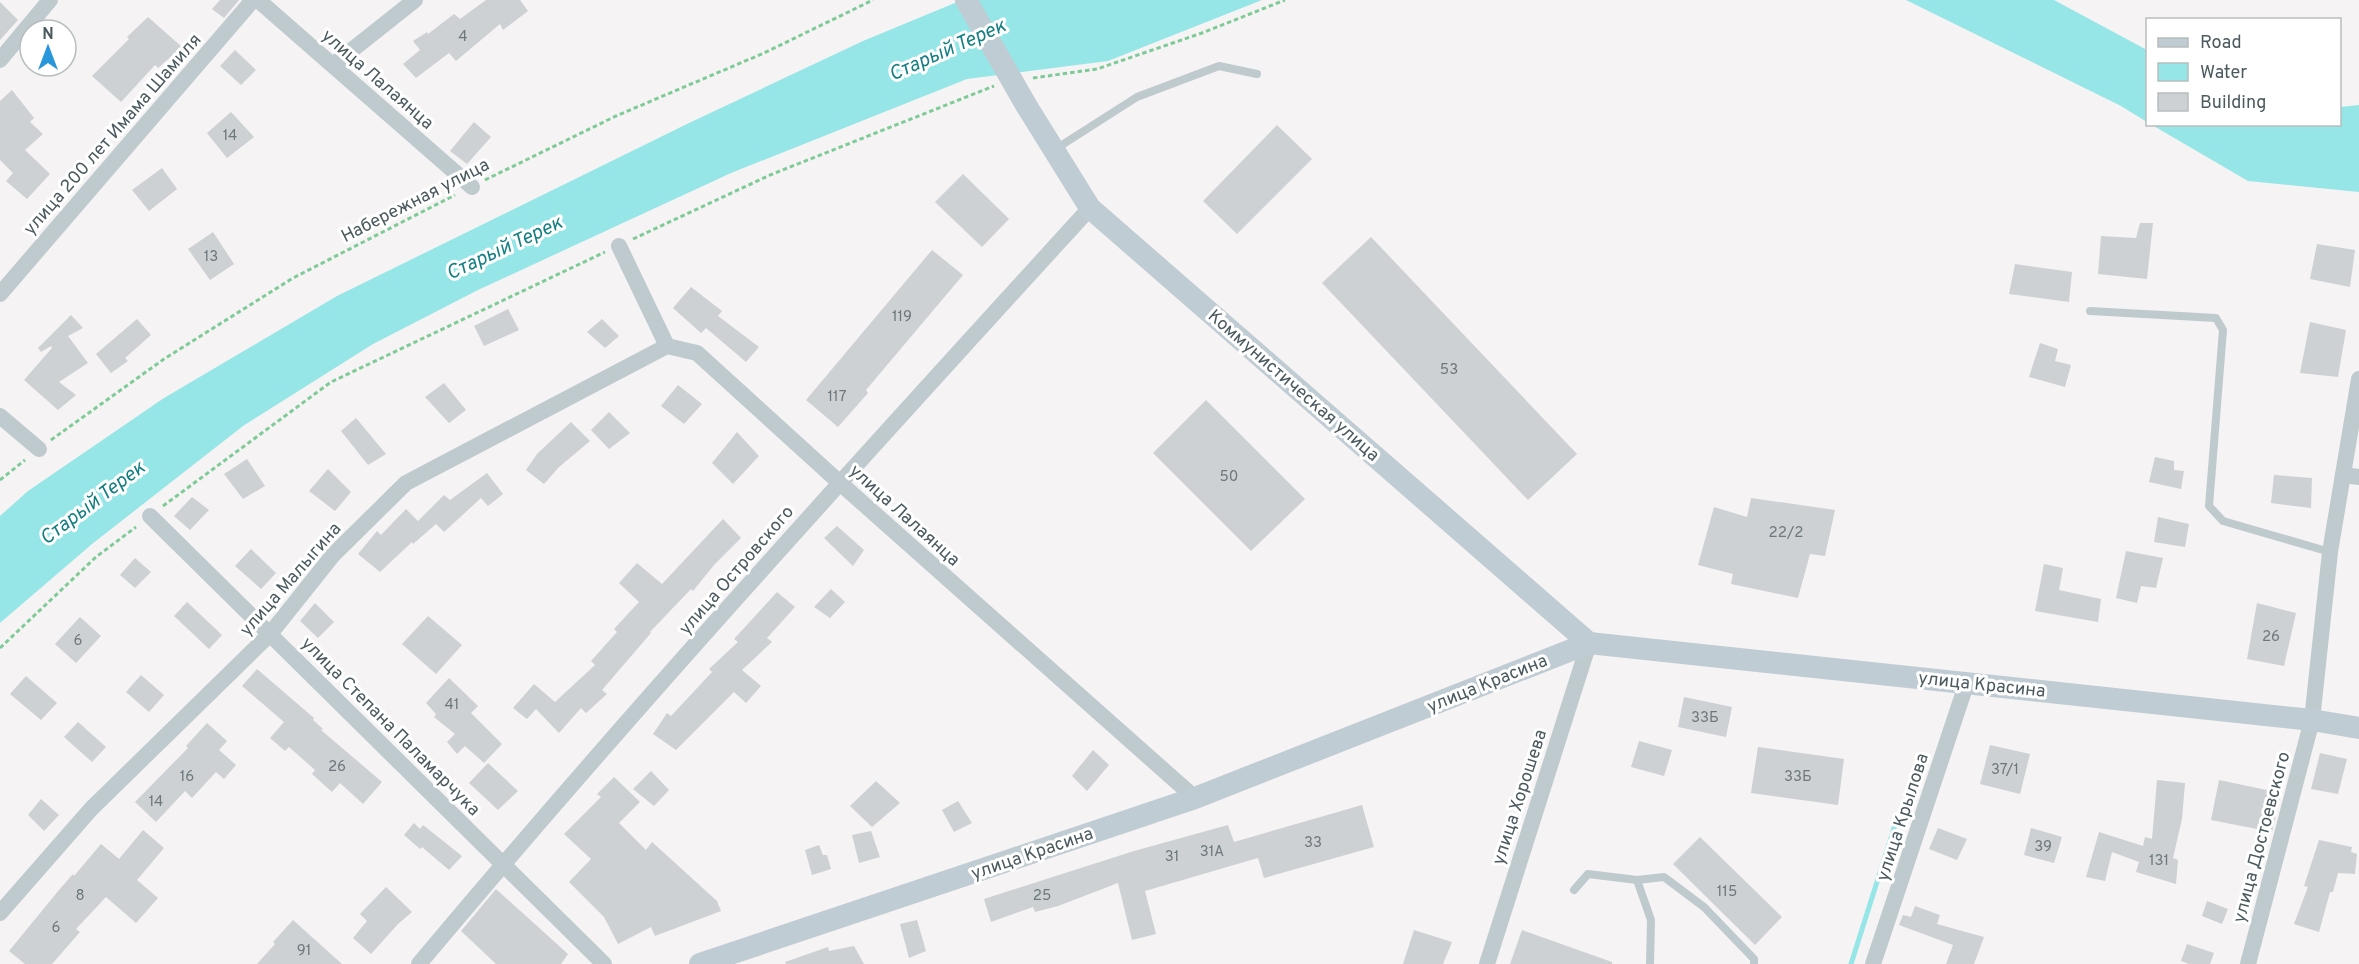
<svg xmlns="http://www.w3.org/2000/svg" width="2359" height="964" font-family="Overpass,sans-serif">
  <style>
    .water { fill: #96e6e8 }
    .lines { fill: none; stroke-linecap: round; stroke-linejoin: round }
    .stream { stroke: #96e6e8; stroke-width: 5 }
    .building { fill: #cdd1d4 }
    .path { stroke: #7fcb98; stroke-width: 3; stroke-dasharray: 4.5 3; stroke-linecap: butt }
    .lane { stroke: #bfcace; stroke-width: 8 }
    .street { stroke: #bfcace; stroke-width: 16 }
    .secondary { stroke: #c0ccd3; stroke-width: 22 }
    .labels { text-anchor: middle; stroke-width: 6; stroke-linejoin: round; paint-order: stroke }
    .number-label { font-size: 15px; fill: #6c787c }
    .street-label { font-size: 18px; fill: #4b5a5f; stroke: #fff }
    .water-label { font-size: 20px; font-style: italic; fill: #147f82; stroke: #fff }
  </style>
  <rect width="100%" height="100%" fill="#f5f3f3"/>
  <g class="water">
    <polygon points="962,0 1262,0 1108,61 967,79 731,173 478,290 373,344 243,426 92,544 0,623 0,516 28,491 164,398 337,296 689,123 863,41"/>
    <polygon points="1906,0 2054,0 2147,50 2147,122 2121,106"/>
    <polygon points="2359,105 2359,192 2248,181 2152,125 2340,124 2340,107"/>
  </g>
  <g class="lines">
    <polyline class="stream" points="1851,964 1896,822"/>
  </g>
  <g class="building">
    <polygon points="220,0 239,0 224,18 212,9"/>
    <polygon points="486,0 520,0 528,11 503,30 500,24 456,61 449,53 416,78 403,64 420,50 413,41 427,32 428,34 454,14 460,19"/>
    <polygon points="0,2 18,20 0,40"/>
    <polygon points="148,17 182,47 158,68 155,65 121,102 92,76 129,39 127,37"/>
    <polygon points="235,50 256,70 241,85 220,66"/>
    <polygon points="12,90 34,118 30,122 43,134 25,150 50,174 27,199 6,181 13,173 0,160 0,101"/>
    <polygon points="231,112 254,137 227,158 207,133"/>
    <polygon points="474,122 491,137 467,164 450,151"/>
    <polygon points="1277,125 1312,159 1237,234 1203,201"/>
    <polygon points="162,168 177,189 149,211 132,190"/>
    <polygon points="963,174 1009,219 982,247 935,202"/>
    <polygon points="2140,223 2153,223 2147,279 2098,274 2101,236 2136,238"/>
    <polygon points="213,232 234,264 210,280 188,249"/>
    <polygon points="1371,237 1577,454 1528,500 1322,283"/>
    <polygon points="2317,244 2355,250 2350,287 2310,279"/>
    <polygon points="932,250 963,275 866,390 868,393 838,427 806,400"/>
    <polygon points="2015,264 2072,272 2069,302 2009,294"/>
    <polygon points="691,287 722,311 718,316 759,347 746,362 706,328 701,333 673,308"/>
    <polygon points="508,309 519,330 484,346 474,326"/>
    <polygon points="71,315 83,328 68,336 88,363 59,382 76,395 58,410 24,380 52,348 51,346 41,352 38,348"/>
    <polygon points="137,319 151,335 125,358 128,361 111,373 96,354"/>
    <polygon points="602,319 619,336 605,348 587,332"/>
    <polygon points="2310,322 2346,330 2338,377 2300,373"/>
    <polygon points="2040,343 2058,349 2055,361 2071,365 2065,387 2029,377"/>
    <polygon points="444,383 466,410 449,423 425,397"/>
    <polygon points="678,385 702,404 684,424 661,406"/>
    <polygon points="1206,400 1305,499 1251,551 1153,453"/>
    <polygon points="609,412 630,433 609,449 591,430"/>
    <polygon points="356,418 386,454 368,465 341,431"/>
    <polygon points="571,422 590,441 559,467 544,484 526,470 537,454"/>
    <polygon points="737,432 759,456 733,484 712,463"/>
    <polygon points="2155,457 2174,461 2174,470 2184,471 2181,489 2149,482"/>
    <polygon points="247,459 265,486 243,499 224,474"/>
    <polygon points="328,469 351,492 335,511 309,491"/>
    <polygon points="487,473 503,494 488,506 481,498 444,532 436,524 413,544 412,542 380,572 358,554 377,531 381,535 406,509 418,521 444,495 450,500"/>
    <polygon points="2274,475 2312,478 2311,508 2271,503"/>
    <polygon points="192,497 209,510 190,530 174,516"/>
    <polygon points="1751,498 1835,510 1825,556 1810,554 1798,598 1731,584 1733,574 1698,565 1714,507 1747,517"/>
    <polygon points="2158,517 2189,524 2185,547 2154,542"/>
    <polygon points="723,519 741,538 714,565 693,591 691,589 650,632 651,633 602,690 607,694 586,713 581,708 559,733 536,709 527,719 513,708 534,684 555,702 595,665 591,661 617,632 614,629 639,602 619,583 637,563 662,584"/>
    <polygon points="837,526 864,550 853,566 824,538"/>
    <polygon points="251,549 276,573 261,589 235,566"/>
    <polygon points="2126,551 2163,558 2156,588 2141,586 2137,603 2116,598"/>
    <polygon points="135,558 151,572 135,588 120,575"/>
    <polygon points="2044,564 2063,568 2059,590 2101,599 2098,622 2035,611"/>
    <polygon points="831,589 845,602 830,618 814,607"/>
    <polygon points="777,592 795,607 767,638 772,642 742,670 761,686 746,703 734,692 676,750 653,734 667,713 671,716 712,672 709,669 738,642 734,639"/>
    <polygon points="187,602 222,635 209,649 174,616"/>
    <polygon points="315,603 334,622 318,638 300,621"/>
    <polygon points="2257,603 2296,613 2284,666 2247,659"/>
    <polygon points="428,616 462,645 436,674 402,644"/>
    <polygon points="80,617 101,636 76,663 55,644"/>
    <polygon points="257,669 314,718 313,720 323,729 321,730 382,782 363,804 340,783 332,792 312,774 315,770 289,747 285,751 270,738 284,722 242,686"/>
    <polygon points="141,675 164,695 149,712 126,692"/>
    <polygon points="26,676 57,703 41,720 10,694"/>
    <polygon points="449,678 478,706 471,713 502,744 484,763 465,746 457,754 447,742 455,734 434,717 436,714 426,703"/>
    <polygon points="1684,697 1732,707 1726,737 1678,727"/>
    <polygon points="78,722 106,747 92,762 64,737"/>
    <polygon points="207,723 227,741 219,750 236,765 224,779 216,772 192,798 185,791 156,822 135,802 188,748 186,746"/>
    <polygon points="1639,741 1672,750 1664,776 1631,767"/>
    <polygon points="1990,745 2030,754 2020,794 1980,784"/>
    <polygon points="1758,747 1844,759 1838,805 1751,793"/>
    <polygon points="1093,750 1109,765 1087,791 1072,776"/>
    <polygon points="2320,753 2347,759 2338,794 2311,789"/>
    <polygon points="488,763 518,791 498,810 469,783"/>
    <polygon points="651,771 669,790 654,806 633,789"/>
    <polygon points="614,777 640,802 619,823 646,850 652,842 717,901 721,911 655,936 651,927 618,944 604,917 569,882 591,859 564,834 601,797 597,794"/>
    <polygon points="2157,780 2185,783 2182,819 2173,858 2178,860 2176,884 2136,872 2139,862 2112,852 2105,881 2086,877 2099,832 2143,846 2145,837 2152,839"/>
    <polygon points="2219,780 2281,793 2272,832 2211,820"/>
    <polygon points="876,781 900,803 872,827 850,806"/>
    <polygon points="41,799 59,815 44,831 28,815"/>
    <polygon points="958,801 972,823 954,832 942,810"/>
    <polygon points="1362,805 1374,847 1264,878 1258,858 1145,891 1156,934 1132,940 1118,883 1058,906 1035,912 1033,907 991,922 984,899 1134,851 1228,825 1234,842"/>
    <polygon points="414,823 420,829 423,825 462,856 449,870 422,847 420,849 404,835"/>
    <polygon points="1938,828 1967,839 1957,860 1929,849"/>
    <polygon points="2031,828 2062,837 2054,863 2024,855"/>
    <polygon points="143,830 164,848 137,880 158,898 136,923 106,897 76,929 80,932 52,964 25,964 9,951 59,890 73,874 74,876 101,844 119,859"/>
    <polygon points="871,831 880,857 859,863 852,835"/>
    <polygon points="1700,837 1782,917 1755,945 1673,864"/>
    <polygon points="2319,840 2352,847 2351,852 2357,854 2355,874 2338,873 2333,892 2330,892 2319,932 2294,924 2308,887 2304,886"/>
    <polygon points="819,845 823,855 827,855 831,869 812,875 805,850"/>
    <polygon points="386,887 412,912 398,924 371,954 353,938 367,921 360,914"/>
    <polygon points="496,889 568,954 561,964 496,964 461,931"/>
    <polygon points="2207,901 2228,909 2222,924 2202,916"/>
    <polygon points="1915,906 1940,915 1937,924 1984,937 1974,964 1946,964 1953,945 1899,925 1903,915 1911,917"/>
    <polygon points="293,920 342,964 257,964 275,944 273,942"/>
    <polygon points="917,920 926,951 909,958 900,924"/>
    <polygon points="1414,930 1452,942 1443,964 1403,964"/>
    <polygon points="1522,930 1612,962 1612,964 1510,964"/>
    <polygon points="2187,944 2214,953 2210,964 2189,964 2181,961"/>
    <polygon points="854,946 864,964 786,964 785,962 828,947 829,951"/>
  </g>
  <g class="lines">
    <g class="path">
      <polyline points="1033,78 1097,69 1202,33 1285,0"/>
      <polyline points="485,180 616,116 764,53 873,0"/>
      <polyline points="633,239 770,175 994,86"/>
      <polyline points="51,440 164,359 293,278 455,195"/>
      <polyline points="0,480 25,460"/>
      <polyline points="163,506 331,382 605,252"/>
      <polyline points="0,648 96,557 136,527"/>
    </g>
    <g class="lane">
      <polyline points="1054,150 1137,97 1219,66 1257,74"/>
      <polyline points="2090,311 2216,318 2223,330 2209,506 2223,521 2330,552"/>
      <polyline points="1637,880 1651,920 1650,964"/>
      <polyline points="1574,890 1588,874 1637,880 1664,877 1704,907 1754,959 1754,964"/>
    </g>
    <g class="street">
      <polyline points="258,0 472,187"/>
      <polyline points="0,60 50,0"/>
      <polyline points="333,65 415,0"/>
      <polyline points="619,246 667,346 697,353 840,483 1195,798"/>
      <polyline points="0,294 253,0"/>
      <polyline points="0,416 39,449"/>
      <polyline points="2343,475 2359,477"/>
      <polyline points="150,516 604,964"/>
      <polyline points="0,913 91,809 270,634 333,555 406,483 667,346"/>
      <path d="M419,964C635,706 863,457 1090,208"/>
      <polyline points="1487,964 1589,643"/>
      <polyline points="1873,964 1967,682"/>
      <polyline points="2248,964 2312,720 2330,552 2359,379"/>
    </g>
    <g class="secondary">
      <polyline points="966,0 1026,105 1090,208 1589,643"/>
      <polyline points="700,964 1195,798 1589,643 2312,720 2359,728"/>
    </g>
  </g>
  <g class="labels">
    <g class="number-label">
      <text x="463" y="41">4</text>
      <text x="230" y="140">14</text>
      <text x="211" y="261">13</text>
      <text x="902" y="321">119</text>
      <text x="1449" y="374">53</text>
      <text x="837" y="401">117</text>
      <text x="1229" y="481">50</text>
      <text x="1786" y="537">22/2</text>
      <text x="2271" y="641">26</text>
      <text x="78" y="645">6</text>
      <text x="452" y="709">41</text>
      <text x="1705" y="722">33Б</text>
      <text x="337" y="771">26</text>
      <text x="2005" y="774">37/1</text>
      <text x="187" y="781">16</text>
      <text x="1798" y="781">33Б</text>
      <text x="156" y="806">14</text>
      <text x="1313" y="847">33</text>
      <text x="2043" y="851">39</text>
      <text x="1212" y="856">31А</text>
      <text x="1172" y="861">31</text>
      <text x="2159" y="865">131</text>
      <text x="1727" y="896">115</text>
      <text x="80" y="900">8</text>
      <text x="1042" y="900">25</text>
      <text x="56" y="932">6</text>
      <text x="304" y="955">91</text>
    </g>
    <g class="street-label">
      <text transform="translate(378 79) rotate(41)" y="6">улица Лалаянца</text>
      <text transform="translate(112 134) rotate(-49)" y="6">улица 200 лет Имама Шамиля</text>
      <text transform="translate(415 200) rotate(-27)" y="6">Набережная улица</text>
      <text transform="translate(1294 385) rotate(41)" y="6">Коммунистическая улица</text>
      <text transform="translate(905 515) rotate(42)" y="6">улица Лалаянца</text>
      <text transform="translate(736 570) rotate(-49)" y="6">улица Островского</text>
      <text transform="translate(290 579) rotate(-49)" y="6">улица Малыгина</text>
      <text transform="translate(1487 683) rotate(-22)" y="6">улица Красина</text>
      <text transform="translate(1982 684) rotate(6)" y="6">улица Красина</text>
      <text transform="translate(391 726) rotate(45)" y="6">улица Степана Паламарчука</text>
      <text transform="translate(1519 797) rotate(-72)" y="6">улица Хорошева</text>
      <text transform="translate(1902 817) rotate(-72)" y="6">улица Крылова</text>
      <text transform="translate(2261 837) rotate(-75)" y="6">улица Достоевского</text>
      <text transform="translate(1032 853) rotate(-19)" y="6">улица Красина</text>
    </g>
    <g class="water-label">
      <text transform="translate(947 49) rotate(-24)" y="7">Старый Терек</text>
      <text transform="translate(504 247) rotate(-25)" y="7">Старый Терек</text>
      <text transform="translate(92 502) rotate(-37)" y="7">Старый Терек</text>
    </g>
  </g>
  <rect x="2146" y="18" width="195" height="108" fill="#ffffff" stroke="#b7bdbf" stroke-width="1.5"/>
  <rect x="2158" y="38" width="30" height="9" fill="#c0ccd3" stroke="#b7bdbf" stroke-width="1.5"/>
  <text x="2200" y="48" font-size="18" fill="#4b5a5f">Road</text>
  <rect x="2158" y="63" width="30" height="18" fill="#96e6e8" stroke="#b7bdbf" stroke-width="1.5"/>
  <text x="2200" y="78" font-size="18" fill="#4b5a5f">Water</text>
  <rect x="2158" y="93" width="30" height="18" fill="#cdd1d4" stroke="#b7bdbf" stroke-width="1.5"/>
  <text x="2200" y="108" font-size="18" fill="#4b5a5f">Building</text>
  <g transform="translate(48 48)"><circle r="28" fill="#ffffff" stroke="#b7bdbf" stroke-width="1.5"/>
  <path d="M0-4.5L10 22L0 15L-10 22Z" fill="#2796db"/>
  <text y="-9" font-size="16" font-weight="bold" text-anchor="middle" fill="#4b5a5f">N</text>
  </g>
</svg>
